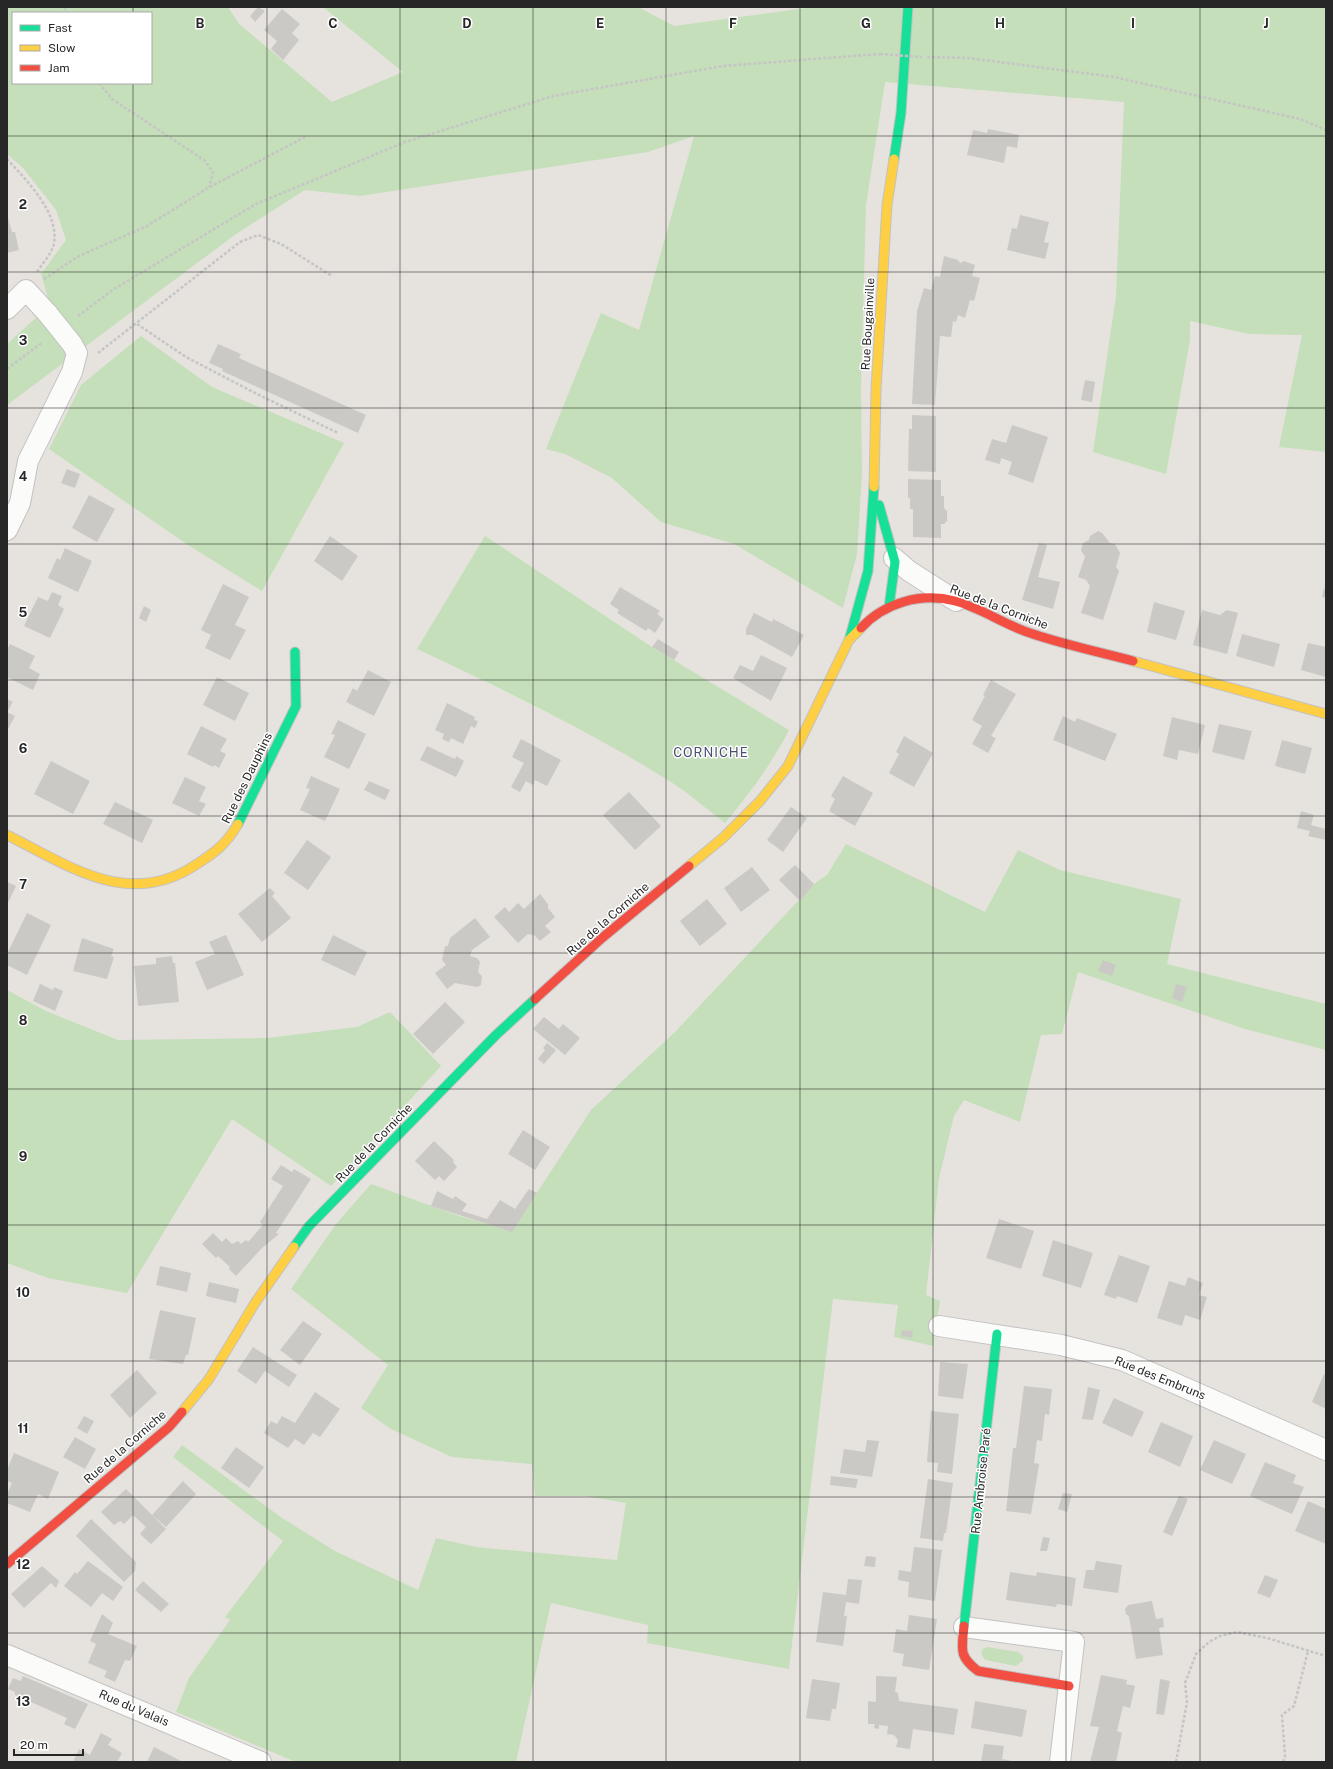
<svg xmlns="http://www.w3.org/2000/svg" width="1333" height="1769" font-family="'Public Sans',sans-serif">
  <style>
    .green { fill: #c4dfb9; fill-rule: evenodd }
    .building { fill: #cbc9c5 }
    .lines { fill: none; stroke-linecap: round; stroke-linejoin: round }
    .street-casing { stroke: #c3c2c3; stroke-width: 22 }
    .fast-casing { stroke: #c3c2c3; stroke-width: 11 }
    .slow-casing { stroke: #c3c2c3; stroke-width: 11 }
    .jam-casing { stroke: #c3c2c3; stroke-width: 11 }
    .path { stroke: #c6c5c5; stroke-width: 2.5; stroke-dasharray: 3 2; stroke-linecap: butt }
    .street { stroke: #fbfbfa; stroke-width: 20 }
    .fast { stroke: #16e098; stroke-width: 9 }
    .slow { stroke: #ffcf43; stroke-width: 9 }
    .jam { stroke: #f24e42; stroke-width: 9 }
    .street-bridge-casing { stroke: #c3c2c3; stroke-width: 22; stroke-linecap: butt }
    .path-bridge { stroke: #c6c5c5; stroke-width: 2.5; stroke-dasharray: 3 2; stroke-linecap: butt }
    .street-bridge { stroke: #fbfbfa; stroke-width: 20 }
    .grid { fill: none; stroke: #272727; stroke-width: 1; stroke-opacity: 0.55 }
    .labels { text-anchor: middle; stroke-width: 3; stroke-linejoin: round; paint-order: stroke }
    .street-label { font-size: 12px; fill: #272727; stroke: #fff }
    .neighbourhood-label { font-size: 13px; letter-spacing: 1px; fill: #4c4e73; stroke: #fff }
    .grid-label { font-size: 13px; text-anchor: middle; font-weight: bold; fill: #272727; stroke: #fff; stroke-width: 3; stroke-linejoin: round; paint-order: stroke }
  </style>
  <rect width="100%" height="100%" fill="#e6e3de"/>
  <g class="green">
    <path d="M7,7H228L239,24L332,102L403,72L323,7H638L674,26L814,7H1326V452L1279,447L1302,335L1249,334L1190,321V340L1166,474L1093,452L1116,296L1124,102L885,82L866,205L861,387L862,473L857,554L843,608L734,544L661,522L612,478L565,454L546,449L601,313L639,330L694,136L648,152L360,196L305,190L236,234L7,405V344L50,305L41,274L66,240L56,210L23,168L7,154ZM13,13H151V83H13Z"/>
    <polygon points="141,336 212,387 344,443 262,591 188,545 49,449 81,385"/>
    <path d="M485,536L652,647L789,730C771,765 750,793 725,823C708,810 692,796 674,784C592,732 505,690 417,649Z"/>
    <polygon points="846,844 985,912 1018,850 1060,870 1181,899 1167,964 1326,1004 1326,1050 1245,1029 1078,972 1062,1034 1041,1035 1020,1122 964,1100 954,1116 939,1178 926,1295 940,1301 933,1346 894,1337 898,1305 833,1299 789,1669 647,1643 648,1625 551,1603 516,1762 296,1762 176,1712 189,1678 230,1620 225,1617 283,1541 173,1457 182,1445 282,1518 335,1551 418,1590 436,1538 476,1547 617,1560 626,1503 586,1496 535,1496 532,1464 452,1457 391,1429 361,1408 388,1365 291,1289 336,1224 371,1184 459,1216 512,1231 591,1110 675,1032 814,884 827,875"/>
    <polygon points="7,990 46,1011 118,1040 267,1038 357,1027 390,1012 441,1066 331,1186 232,1119 127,1293 48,1278 7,1263"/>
    <polygon points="987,1647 1018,1652 1023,1656 1023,1661 1016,1666 985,1660 981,1653 983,1649"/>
  </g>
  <g class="building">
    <polygon points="258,7 265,11 255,22 250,16"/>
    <polygon points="282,9 300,24 292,33 299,40 283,60 271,49 277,41 264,30"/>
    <polygon points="988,129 1019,135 1017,148 1007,146 1004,163 967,155 973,130 987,133"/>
    <polygon points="7,214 12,232 15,232 19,250 7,253"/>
    <polygon points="1020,215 1049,222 1044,242 1049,243 1045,259 1007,250 1012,228 1017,229"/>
    <polygon points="944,256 958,260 960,263 964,261 975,265 972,276 980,278 974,301 970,300 965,318 958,315 956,322 953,321 951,337 940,336 935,405 912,404 917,311 924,288 931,290 935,276 940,277"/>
    <polygon points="218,344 241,354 239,358 366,415 358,433 222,371 223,369 209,363"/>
    <polygon points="1085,380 1095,382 1092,402 1081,400"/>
    <polygon points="912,415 936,416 936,472 908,471 909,429 912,429"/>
    <polygon points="1012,425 1048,437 1033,483 1008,474 1012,462 1001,458 1000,464 985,460 992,439 1006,443"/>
    <polygon points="67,469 80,474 75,488 61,483"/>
    <polygon points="908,479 941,480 941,496 944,496 944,508 947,511 947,521 944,524 941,524 941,538 913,537 913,509 910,509 910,498 908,498"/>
    <polygon points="89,495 115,509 97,542 72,528"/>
    <polygon points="1098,531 1102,533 1110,543 1115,544 1120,553 1116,567 1119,571 1103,620 1081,613 1090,586 1086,580 1078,577 1085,557 1081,550 1083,543 1089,540 1090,536"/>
    <polygon points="330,536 358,556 342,581 314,561"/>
    <polygon points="1039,543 1047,545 1038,577 1060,582 1053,609 1022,600"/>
    <polygon points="65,548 92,561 78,592 48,578 57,558 60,560"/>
    <polygon points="223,584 249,597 235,625 246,630 230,660 205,648 211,635 201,630"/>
    <polygon points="620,587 660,611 657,614 664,619 655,633 648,628 646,631 617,613 619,610 610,604"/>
    <polygon points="1324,588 1326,589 1326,598 1322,597"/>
    <polygon points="52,592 62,596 58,605 64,609 50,638 24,626 38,597 48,601"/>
    <polygon points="1154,602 1185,611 1176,640 1147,632"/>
    <polygon points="144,606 151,610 146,622 139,618"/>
    <polygon points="1202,610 1220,615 1227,610 1238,613 1227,654 1193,645"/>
    <polygon points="754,613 772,622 773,619 804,635 792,657 752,635 746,635 746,629"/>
    <polygon points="1242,634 1280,644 1274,667 1236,656"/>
    <polygon points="658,639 679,652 674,660 652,647"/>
    <polygon points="1308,643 1326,647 1326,677 1301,670"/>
    <polygon points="10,644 35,656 29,668 40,674 33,690 7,677 7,650"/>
    <polygon points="761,655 787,668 771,701 733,678 740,665 753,671"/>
    <polygon points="368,670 391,682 374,716 346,702 353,688 357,691"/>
    <polygon points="217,677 249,693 235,721 203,705"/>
    <polygon points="991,680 1016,694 991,736 996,738 988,753 972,744 982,726 972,720 985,696 983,695"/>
    <polygon points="7,699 13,702 7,712 15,716 8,729 7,729"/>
    <polygon points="447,703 475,717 474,720 478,721 475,728 471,726 463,744 451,738 449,742 442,739 444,734 435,730"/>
    <polygon points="1063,716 1075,722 1077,718 1117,734 1105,761 1053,740"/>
    <polygon points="1172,717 1205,725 1198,754 1179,750 1177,760 1163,756"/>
    <polygon points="338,720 366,734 349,769 324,757 335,735 331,734"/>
    <polygon points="1219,724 1252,731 1244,760 1212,752"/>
    <polygon points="201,726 227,739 220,751 226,754 219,768 214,765 213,767 187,754"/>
    <polygon points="904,736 933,753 914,787 889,773 899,754 896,752"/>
    <polygon points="521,739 561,760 547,786 535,780 533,785 526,781 520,792 511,787 524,763 512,757"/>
    <polygon points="1282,740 1312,748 1305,774 1275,766"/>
    <polygon points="427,746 455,759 456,756 464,761 456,777 420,760"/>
    <polygon points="51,761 90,781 73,814 34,794"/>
    <polygon points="311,776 340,789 325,821 300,810 310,789 306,788"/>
    <polygon points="843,776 873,793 855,826 829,811 835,799 831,796"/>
    <polygon points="185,777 206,787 199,801 206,804 199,816 172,803"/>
    <polygon points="369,781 390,790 385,800 364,790"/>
    <polygon points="629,792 661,826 635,850 603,815"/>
    <polygon points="115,802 153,820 142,843 103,824"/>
    <polygon points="791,807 807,818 783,852 767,840"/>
    <polygon points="1301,811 1314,815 1311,825 1326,829 1326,840 1308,836 1310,831 1297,828"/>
    <polygon points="307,840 331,857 308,890 284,873"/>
    <polygon points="795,865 814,884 800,901 779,880"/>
    <polygon points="752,867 770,890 741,912 724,888"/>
    <polygon points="7,882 16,886 7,905"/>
    <polygon points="270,888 275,893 272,896 291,918 262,942 238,914"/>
    <polygon points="540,894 548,904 548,908 555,917 545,926 551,932 540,941 534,935 528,934 518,943 494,917 505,907 509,912 518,903 524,909"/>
    <polygon points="707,899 727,924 700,946 680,921"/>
    <polygon points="27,913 51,925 27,975 7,965 7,954"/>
    <polygon points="475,918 490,937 472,950 470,956 477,958 480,962 478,972 482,976 481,985 477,987 455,983 447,989 435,973 446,965 442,960 445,946 448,946 450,938"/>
    <polygon points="226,935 244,975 207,990 195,962 215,954 209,942"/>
    <polygon points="333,935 367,952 355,976 321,960"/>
    <polygon points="82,938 114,949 111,956 114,957 107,979 73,971"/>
    <polygon points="172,956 173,963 175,963 179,1002 138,1006 134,966 156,964 156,958"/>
    <polygon points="1103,960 1116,965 1112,976 1098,971"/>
    <polygon points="40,984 53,990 54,987 63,991 55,1011 33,1001"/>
    <polygon points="1176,984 1187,987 1182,1002 1172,998"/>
    <polygon points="445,1002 465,1022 433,1054 413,1034"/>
    <polygon points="544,1017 559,1029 563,1024 580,1038 565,1055 533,1029"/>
    <polygon points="547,1043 556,1050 544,1064 538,1059 545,1050 543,1048"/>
    <polygon points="523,1130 550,1147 535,1170 508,1154"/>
    <polygon points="434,1141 454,1160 453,1162 457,1167 444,1181 439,1176 435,1180 415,1161"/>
    <polygon points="281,1165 292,1172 294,1169 311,1179 276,1233 279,1234 262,1248 236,1276 229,1269 230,1267 218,1256 216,1258 202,1244 213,1233 222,1242 226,1238 232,1244 238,1241 241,1244 246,1240 248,1242 263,1225 260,1222 283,1186 271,1179"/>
    <polygon points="529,1189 537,1193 512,1232 431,1206 437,1191 453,1199 455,1196 467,1204 462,1211 487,1219 500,1200 515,1209"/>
    <polygon points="999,1219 1034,1231 1021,1269 986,1258"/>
    <polygon points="1053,1240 1093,1253 1081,1288 1042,1276"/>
    <polygon points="1119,1255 1150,1266 1137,1303 1117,1296 1116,1299 1104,1295"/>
    <polygon points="160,1266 191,1273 187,1292 156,1285"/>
    <polygon points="1188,1277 1203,1283 1199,1295 1207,1297 1200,1320 1185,1315 1182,1326 1157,1318 1169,1281 1185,1286"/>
    <polygon points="209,1282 239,1289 236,1303 206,1296"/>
    <polygon points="160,1310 196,1318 188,1355 186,1355 183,1364 149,1359"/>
    <polygon points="303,1321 322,1334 300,1365 280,1350"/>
    <polygon points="902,1330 913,1331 912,1338 901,1336"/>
    <polygon points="253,1347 297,1375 289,1387 265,1371 256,1384 237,1371"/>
    <polygon points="940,1362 968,1364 963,1399 938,1396"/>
    <polygon points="137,1370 157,1393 130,1418 110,1395"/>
    <polygon points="1324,1374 1326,1375 1326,1409 1312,1402"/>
    <polygon points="1024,1386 1052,1389 1049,1415 1045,1414 1042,1441 1037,1440 1034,1463 1039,1464 1031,1514 1006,1511 1013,1448 1016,1448"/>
    <polygon points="1088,1387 1100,1390 1093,1420 1082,1419"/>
    <polygon points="315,1392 340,1409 320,1437 313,1433 304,1445 295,1439 288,1448 264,1433 271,1421 277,1424 282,1416 295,1423"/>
    <polygon points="1114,1398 1144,1412 1132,1437 1102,1423"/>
    <polygon points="931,1411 959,1414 952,1474 937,1472 938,1463 927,1462"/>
    <polygon points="84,1416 94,1421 87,1434 77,1428"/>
    <polygon points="1161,1422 1193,1436 1180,1467 1148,1452"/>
    <polygon points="75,1437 96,1449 85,1469 63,1457"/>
    <polygon points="867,1440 879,1441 872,1477 840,1473 844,1449 865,1452"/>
    <polygon points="1214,1440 1246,1454 1232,1484 1200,1470"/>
    <polygon points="236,1447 264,1467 249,1488 221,1468"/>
    <polygon points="14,1453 59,1472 48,1499 38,1494 30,1512 7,1503 7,1494 12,1483 7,1481 7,1470"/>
    <polygon points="1265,1462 1296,1475 1293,1483 1304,1487 1292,1514 1250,1496"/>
    <polygon points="831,1476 858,1479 856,1488 830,1485"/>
    <polygon points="928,1479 953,1483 946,1533 944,1533 943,1541 920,1538"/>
    <polygon points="183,1481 196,1494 166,1527 152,1515"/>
    <polygon points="126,1489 166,1529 151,1544 140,1534 146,1527 133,1515 124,1524 120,1521 114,1525 101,1512"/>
    <polygon points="1063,1493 1072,1494 1067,1512 1058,1509"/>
    <polygon points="1179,1496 1188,1499 1172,1536 1163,1532"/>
    <polygon points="1308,1501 1326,1509 1326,1544 1295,1531"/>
    <polygon points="91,1519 136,1562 135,1571 124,1582 76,1536"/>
    <polygon points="1043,1537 1050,1538 1047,1551 1040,1551"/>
    <polygon points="914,1547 942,1550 935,1601 908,1597 909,1582 898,1580 899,1570 911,1572"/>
    <polygon points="866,1556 876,1557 875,1567 864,1566"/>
    <polygon points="88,1561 123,1587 113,1601 102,1593 91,1607 64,1586 75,1572 77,1574"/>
    <polygon points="1096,1561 1122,1565 1118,1593 1083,1588 1086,1570 1094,1570"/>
    <polygon points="42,1566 59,1581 56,1588 51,1583 24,1608 11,1594"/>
    <polygon points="1010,1572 1036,1576 1037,1572 1076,1578 1072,1606 1057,1604 1056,1607 1006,1600"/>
    <polygon points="1265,1575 1278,1580 1270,1598 1257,1593"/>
    <polygon points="848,1579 862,1580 859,1604 846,1602 844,1616 847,1616 843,1646 816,1642 823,1592 846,1595"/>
    <polygon points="143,1581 169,1604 161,1612 135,1590"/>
    <polygon points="1152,1601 1156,1619 1163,1618 1164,1627 1159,1628 1163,1655 1136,1659 1129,1616 1126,1614 1125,1609 1128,1605"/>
    <polygon points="102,1614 113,1623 108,1634 137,1646 130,1661 125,1660 115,1682 104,1677 107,1671 88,1663 96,1644 90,1641"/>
    <polygon points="909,1615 937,1619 929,1670 902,1666 904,1654 893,1652 896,1629 907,1631"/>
    <polygon points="1101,1675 1127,1680 1126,1684 1135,1686 1130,1708 1123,1706 1117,1731 1122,1733 1116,1762 1090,1762 1099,1727 1090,1726"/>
    <polygon points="23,1676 88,1704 75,1729 64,1724 67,1718 15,1695 15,1692 8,1689 13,1678 21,1681"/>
    <polygon points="876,1676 897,1677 895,1692 898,1693 899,1701 958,1709 954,1735 913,1729 910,1749 896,1747 898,1740 894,1735 887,1734 888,1726 879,1725 879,1729 874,1728 875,1724 868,1724 868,1701 876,1702"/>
    <polygon points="812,1679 840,1683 836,1709 832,1709 830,1721 806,1718"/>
    <polygon points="1160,1679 1170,1681 1164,1715 1156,1714"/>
    <polygon points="975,1701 1027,1710 1022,1737 971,1728"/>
    <polygon points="101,1733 112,1739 108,1745 122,1753 117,1762 73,1762 79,1749 90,1755"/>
    <polygon points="984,1744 1004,1746 1002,1759 1017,1762 981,1762"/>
    <polygon points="154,1747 183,1762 147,1762"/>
  </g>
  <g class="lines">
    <defs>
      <g id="street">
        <polyline points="7,309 26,290 48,314"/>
        <polyline points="7,530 20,503 28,461 72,372 77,353 72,344"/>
        <polyline points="894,558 909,571 956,601"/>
        <polyline points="939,1326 1061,1345 1122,1360 1326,1450"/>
        <polyline points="964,1627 1074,1642 1060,1762"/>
        <polyline points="7,1655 261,1762"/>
      </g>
      <g id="fast">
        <polyline points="894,159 901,113 908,7"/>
        <polyline points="879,505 895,562 889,607"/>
        <polyline points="850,637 868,571 874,487"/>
        <polyline points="238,824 296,706 295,652"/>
        <polyline points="294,1247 309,1226 496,1035 535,999"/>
        <polyline points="964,1626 997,1334"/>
      </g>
      <g id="slow">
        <polyline points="874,487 876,390 887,205 894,159"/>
        <polyline points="1133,661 1326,714"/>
        <path d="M7,835C70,866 129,910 197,864C217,851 226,844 238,824"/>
        <polyline points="689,866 724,837 760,801 788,766 849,640 861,628"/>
        <polyline points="182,1412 209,1379 255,1303 294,1247"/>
      </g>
      <g id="jam">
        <path d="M861,628C884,603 921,592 955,601C982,608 1006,626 1033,634C1066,645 1099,652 1133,661"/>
        <polyline points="535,999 602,938 689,866"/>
        <polyline points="7,1564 169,1427 182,1412"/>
        <path d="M964,1626C962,1649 958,1656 978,1671L1069,1686"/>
      </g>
    </defs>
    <use href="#street" class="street-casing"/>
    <use href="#fast" class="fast-casing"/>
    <use href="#slow" class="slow-casing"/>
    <use href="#jam" class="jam-casing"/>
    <g class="path">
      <polyline points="64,7 67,13"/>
      <polyline points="927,57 968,58 1114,77 1300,119 1326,130"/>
      <polyline points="99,83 112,99 204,160 213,172 209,187"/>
      <path d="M7,159C26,180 59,212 54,243C53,252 42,264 37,272"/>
      <polyline points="44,279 79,256 147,226 208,188 307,136"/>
      <polyline points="78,316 114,289 256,204 405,142 553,96 723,66 880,54"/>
      <polyline points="137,324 186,357 257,394 338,433"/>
      <polyline points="98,353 240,242 258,235 281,244 332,276"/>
      <polyline points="7,369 43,342"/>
      <polyline points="1176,1762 1187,1702 1185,1683 1196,1654 1209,1642 1220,1636 1237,1632 1267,1638 1326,1656"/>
      <polyline points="1283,1762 1285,1757 1282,1715 1294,1706 1308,1651"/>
    </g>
    <use href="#street" class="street"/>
    <use href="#fast" class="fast"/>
    <use href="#slow" class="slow"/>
    <use href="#jam" class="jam"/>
    <defs>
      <polyline id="street-bridge" points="48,314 72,344"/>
    </defs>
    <use href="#street-bridge" class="street-bridge-casing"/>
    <polyline class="path-bridge" points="880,54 922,57"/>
    <use href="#street-bridge" class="street-bridge"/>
  </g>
  <path class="grid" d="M133,7V13M267,7V1762M400,7V1762M533,7V1762M666,7V1762M800,7V1762M933,7V1762M1066,7V1762M1200,7V1762M133,83V1762M7,136H1326M7,272H1326M7,408H1326M7,544H1326M7,680H1326M7,816H1326M7,953H1326M7,1089H1326M7,1225H1326M7,1361H1326M7,1497H1326M7,1633H1326"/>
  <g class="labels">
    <g class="street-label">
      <text transform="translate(868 324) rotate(-87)" y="4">Rue Bougainville</text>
      <text transform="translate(999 607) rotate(21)" y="4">Rue de la Corniche</text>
      <text transform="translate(247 778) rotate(-64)" y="4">Rue des Dauphins</text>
      <text transform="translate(608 919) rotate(-41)" y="4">Rue de la Corniche</text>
      <text transform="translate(374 1143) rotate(-46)" y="4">Rue de la Corniche</text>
      <text transform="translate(1160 1378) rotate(22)" y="4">Rue des Embruns</text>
      <text transform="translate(125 1447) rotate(-41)" y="4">Rue de la Corniche</text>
      <text transform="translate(981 1481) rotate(-84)" y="4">Rue Ambroise Paré</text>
      <text transform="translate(134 1708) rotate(23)" y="4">Rue du Valais</text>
    </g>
    <g class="neighbourhood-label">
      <text x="711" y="757">CORNICHE</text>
    </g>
  </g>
  <g class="grid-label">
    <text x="200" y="28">B</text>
    <text x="333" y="28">C</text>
    <text x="467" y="28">D</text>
    <text x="600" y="28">E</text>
    <text x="733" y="28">F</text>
    <text x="866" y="28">G</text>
    <text x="1000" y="28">H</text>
    <text x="1133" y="28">I</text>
    <text x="1266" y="28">J</text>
    <text x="23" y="209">2</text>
    <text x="23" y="345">3</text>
    <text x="23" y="481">4</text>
    <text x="23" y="617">5</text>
    <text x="23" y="753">6</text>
    <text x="23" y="889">7</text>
    <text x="23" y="1025">8</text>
    <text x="23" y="1161">9</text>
    <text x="23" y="1297">10</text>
    <text x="23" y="1433">11</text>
    <text x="23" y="1569">12</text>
    <text x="23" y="1706">13</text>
  </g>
  <rect width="1333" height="1769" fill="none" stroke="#272727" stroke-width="16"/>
  <rect x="12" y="12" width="140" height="72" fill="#ffffff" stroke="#a9a9a9"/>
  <rect x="20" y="25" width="20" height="6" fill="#16e098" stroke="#a9a9a9"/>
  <text x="48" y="32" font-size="12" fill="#272727">Fast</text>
  <rect x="20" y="45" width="20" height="6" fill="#ffcf43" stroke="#a9a9a9"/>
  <text x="48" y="52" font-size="12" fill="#272727">Slow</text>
  <rect x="20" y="65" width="20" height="6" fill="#f24e42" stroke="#a9a9a9"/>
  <text x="48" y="72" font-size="12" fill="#272727">Jam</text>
  <path d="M14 1749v6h69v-6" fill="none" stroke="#272727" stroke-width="2"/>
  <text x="20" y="1749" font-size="12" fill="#272727" stroke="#ffffff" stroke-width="3" paint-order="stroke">20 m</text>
</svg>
